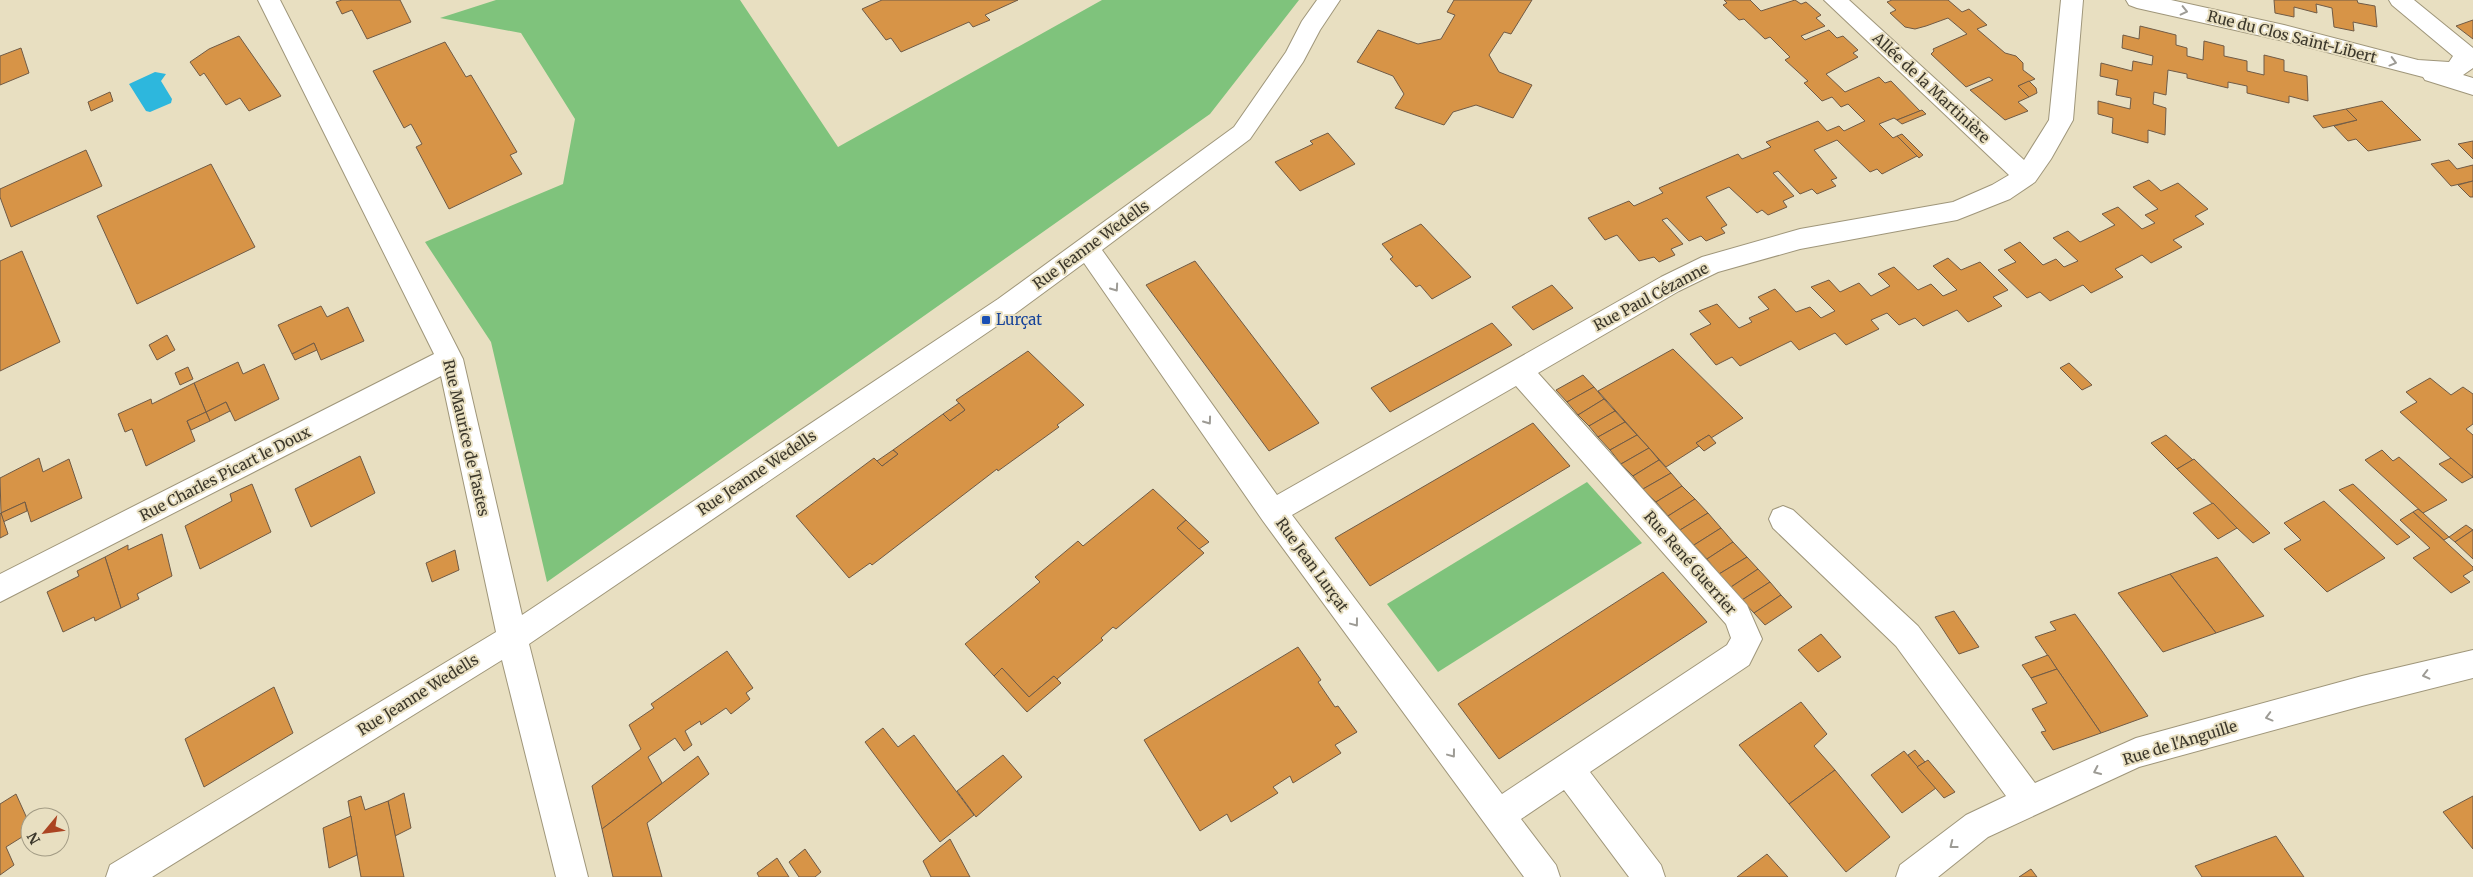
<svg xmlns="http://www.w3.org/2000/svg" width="2473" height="877" font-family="Merriweather,serif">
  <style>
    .green { fill: #7fc37c }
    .water { fill: #2db7dd }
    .building { fill: #d79447; stroke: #705b46 }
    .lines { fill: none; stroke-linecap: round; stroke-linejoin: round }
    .minor-casing { stroke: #9f967a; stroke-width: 2 }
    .minor { fill: #fff; fill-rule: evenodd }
    .oneway { stroke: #9d9b95 }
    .transit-dot { fill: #1a4fb4; stroke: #e8dfc1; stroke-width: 2 }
    .labels { text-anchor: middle; stroke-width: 4; stroke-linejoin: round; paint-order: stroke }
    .street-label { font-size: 15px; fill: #3b372b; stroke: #e8dfc1 }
    .transit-label { font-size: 15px; fill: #164399; stroke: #e8dfc1; text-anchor: start }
  </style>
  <rect width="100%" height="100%" fill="#e8dfc1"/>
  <g class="green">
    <polygon points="496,0 740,0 838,147 1102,0 1299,0 1210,114 547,582 491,342 425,242 563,184 575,119 521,33 440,18"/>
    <polygon points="1587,482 1642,543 1438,672 1387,604"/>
  </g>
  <polygon class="water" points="155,72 166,74 161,81 172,99 171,103 150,112 146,111 129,84"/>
  <g class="building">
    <polygon points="342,0 400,0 411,22 367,39 352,10 342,14 336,2"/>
    <polygon points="882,0 1018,0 985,15 990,20 973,27 969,22 901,52 891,38 886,40 862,9"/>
    <polygon points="1454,0 1532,0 1511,34 1504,32 1489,55 1499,72 1532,85 1513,118 1476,105 1453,112 1444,125 1395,108 1404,94 1393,76 1357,62 1378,30 1418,44 1441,39 1455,15 1447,12"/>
    <polygon points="1724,0 1750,0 1761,11 1795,0 1801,4 1806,2 1821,15 1816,18 1825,26 1801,36 1805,40 1829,30 1837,38 1843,36 1858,50 1853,53 1858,57 1826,74 1845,92 1879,77 1885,83 1891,81 1920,111 1897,120 1894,118 1879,124 1893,138 1897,136 1917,156 1882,174 1877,169 1870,172 1837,140 1814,150 1837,178 1831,180 1836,186 1817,194 1812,189 1800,194 1778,171 1773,173 1794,196 1783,201 1787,207 1768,215 1762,210 1757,213 1729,187 1706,197 1727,225 1721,228 1725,233 1706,241 1701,236 1689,241 1667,218 1662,220 1683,244 1671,249 1675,255 1659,262 1654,257 1639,261 1617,235 1605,240 1588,218 1629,201 1634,206 1663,193 1659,188 1738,154 1742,159 1771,147 1766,142 1818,121 1827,131 1839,126 1844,131 1865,121 1848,104 1841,107 1832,97 1822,101 1804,83 1808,81 1785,60 1790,57 1770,37 1765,39 1744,19 1739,20 1723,5 1727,3"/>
    <polygon points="1892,0 1948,0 1962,12 1969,9 1987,25 1977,29 2005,53 2016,56 2023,63 2023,70 2035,79 2018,86 2029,97 2018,102 2028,111 2005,120 1970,90 1993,80 1989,77 1966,87 1931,54 1934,51 1933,49 1967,34 1948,18 1926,26 1915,29 1905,27 1890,13 1896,10 1887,2"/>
    <polygon points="2274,0 2357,0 2358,3 2375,6 2377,27 2353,22 2354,31 2334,27 2332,8 2316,4 2317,13 2294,7 2294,17 2275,13"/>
    <polygon points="2473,20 2473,39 2456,26"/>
    <polygon points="2140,26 2176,35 2176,45 2187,48 2187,56 2203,60 2204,41 2224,46 2224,56 2247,61 2247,71 2264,75 2264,55 2284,60 2284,71 2307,76 2308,101 2289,96 2289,103 2247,93 2247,86 2228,82 2228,88 2187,78 2187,74 2168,70 2166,95 2154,92 2153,104 2166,108 2165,135 2148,130 2148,143 2112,133 2113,118 2098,114 2098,101 2130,109 2131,98 2116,95 2118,80 2100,76 2101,63 2132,71 2133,61 2152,65 2153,56 2122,48 2123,35 2139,39"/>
    <polygon points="239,36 281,96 249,111 240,98 226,105 204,73 200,76 190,62 209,49"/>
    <polygon points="445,42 466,77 471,75 517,152 510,155 522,174 449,209 416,147 422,144 411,124 404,128 373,71"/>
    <polygon points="21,48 29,73 0,85 0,56"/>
    <polygon points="2029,81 2036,88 2037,93 2029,97 2018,86"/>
    <polygon points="110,92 113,101 91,111 88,102"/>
    <polygon points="2382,101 2421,140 2368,151 2356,139 2348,141 2334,126 2357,120 2346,109"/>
    <polygon points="2346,109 2357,120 2323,128 2313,116"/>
    <polygon points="1922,110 1926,114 1902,124 1897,120"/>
    <polygon points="1328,133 1355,164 1300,191 1275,162 1313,144 1310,141"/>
    <polygon points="1902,134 1923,155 1919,158 1897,136"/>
    <polygon points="2473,141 2473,159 2458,144"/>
    <polygon points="86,150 102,186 11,227 0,197 0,189"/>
    <polygon points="2449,160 2457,169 2473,165 2473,181 2451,186 2431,164"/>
    <polygon points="211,164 255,247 137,304 97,216"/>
    <polygon points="2149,180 2161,191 2178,183 2208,209 2195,216 2204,224 2173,240 2182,247 2151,263 2142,255 2129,262 2115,269 2123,277 2091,293 2083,285 2050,301 2040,292 2027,298 1998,270 2016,262 2004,250 2020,242 2043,265 2056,259 2064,267 2078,261 2053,238 2068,231 2080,242 2115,225 2102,214 2118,207 2142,229 2155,223 2145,215 2158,209 2133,187"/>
    <polygon points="2473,181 2473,197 2470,197 2458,185"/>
    <polygon points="1421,224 1471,277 1432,299 1420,285 1416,287 1390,259 1393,257 1382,244"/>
    <polygon points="22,251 60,342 0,371 0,261"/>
    <polygon points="1948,258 1961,270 1980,262 2008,290 1993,297 2002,306 1968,322 1957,310 1923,326 1915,318 1899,325 1887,313 1871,320 1879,329 1846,345 1835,333 1799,350 1791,341 1740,366 1732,357 1716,365 1690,334 1711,324 1699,311 1717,304 1739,328 1752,322 1749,318 1769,309 1758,297 1775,289 1796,312 1810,307 1821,318 1835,311 1811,287 1829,280 1840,292 1859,283 1871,296 1890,286 1878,274 1894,267 1918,290 1931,284 1943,296 1957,290 1933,266"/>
    <polygon points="1195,261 1319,423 1269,451 1146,285"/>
    <polygon points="1552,285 1573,308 1533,330 1512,307"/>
    <polygon points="321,306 327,317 348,307 364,341 321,360 314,343 292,354 278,325"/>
    <polygon points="1492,323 1512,345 1390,412 1371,388"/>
    <polygon points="167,335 175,350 157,360 149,345"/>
    <polygon points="314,343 317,350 295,360 292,354"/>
    <polygon points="1673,349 1743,418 1711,438 1709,435 1696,443 1699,446 1666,467 1598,391"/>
    <polygon points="1028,351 1084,405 1057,425 1059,427 998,471 997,469 872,565 870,563 849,578 796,516 874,458 882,466 898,454 893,450 943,414 950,421 965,410 956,400"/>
    <polygon points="238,362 243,374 264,364 279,399 235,421 226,402 206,412 194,383"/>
    <polygon points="2069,363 2092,385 2082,390 2060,368"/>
    <polygon points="188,367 193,379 180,385 175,373"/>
    <polygon points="1583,375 1594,387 1567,402 1556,390"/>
    <polygon points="2430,378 2451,395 2463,387 2473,394 2473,424 2466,429 2473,435 2473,478 2400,412 2417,402 2406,392"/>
    <polygon points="194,383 206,412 187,421 195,441 146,466 132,429 125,432 118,414 151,399 152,404"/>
    <polygon points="1594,387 1604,399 1578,415 1567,402"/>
    <polygon points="1604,399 1615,411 1589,426 1578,415"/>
    <polygon points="226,402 230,411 210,421 206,412"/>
    <polygon points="959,403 965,410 950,421 943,414"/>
    <polygon points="1615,411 1625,422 1598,437 1589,426"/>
    <polygon points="206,412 210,421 191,430 187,421"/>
    <polygon points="1625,422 1637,435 1610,450 1598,437"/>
    <polygon points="1533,423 1570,466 1370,586 1335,538"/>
    <polygon points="1637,435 1649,448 1621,464 1610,450"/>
    <polygon points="1709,435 1716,443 1704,451 1696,443"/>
    <polygon points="2166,435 2193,460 2177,469 2151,443"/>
    <polygon points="1649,448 1659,460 1633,476 1621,464"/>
    <polygon points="893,450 898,454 882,466 877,461"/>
    <polygon points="2382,450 2393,461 2399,457 2447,500 2423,513 2365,460"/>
    <polygon points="360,456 375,493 311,527 295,489"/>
    <polygon points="39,458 43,472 69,459 82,498 31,522 25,502 1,513 0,478"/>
    <polygon points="2451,458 2473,477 2462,483 2439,464"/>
    <polygon points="2194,459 2270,533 2253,543 2237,528 2177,469"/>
    <polygon points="1659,460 1671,473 1643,489 1633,476"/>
    <polygon points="1671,473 1682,486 1656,502 1643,489"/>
    <polygon points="252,484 271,532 200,569 185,526 232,501 230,494"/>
    <polygon points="2353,484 2410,537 2397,545 2339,490"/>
    <polygon points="1682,486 1695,499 1668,516 1656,502"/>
    <polygon points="1153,489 1186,520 1177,528 1204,553 1116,629 1113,627 1101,638 1103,640 1057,679 1054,676 1029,697 1002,668 994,676 965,644 1040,582 1035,577 1078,541 1083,546"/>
    <polygon points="1695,499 1708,513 1680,530 1668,516"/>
    <polygon points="2324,501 2385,558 2327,592 2284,549 2301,540 2284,523"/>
    <polygon points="25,502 27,511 3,522 1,513"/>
    <polygon points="2213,503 2237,528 2218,539 2193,513"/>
    <polygon points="2418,509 2423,513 2449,537 2444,540 2413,512"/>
    <polygon points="2413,512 2473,567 2473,570 2463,576 2470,582 2451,593 2413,558 2430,548 2400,520"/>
    <polygon points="1,513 8,534 0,538 0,514"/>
    <polygon points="1708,513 1721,528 1694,545 1680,530"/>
    <polygon points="1186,520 1209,542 1199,549 1177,528"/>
    <polygon points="2466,525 2473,530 2455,542 2449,537"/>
    <polygon points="1721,528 1733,542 1707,559 1694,545"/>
    <polygon points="2473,530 2473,559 2455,542"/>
    <polygon points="162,534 172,576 137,594 139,599 121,608 105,557 128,545 128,550"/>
    <polygon points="1733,542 1747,557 1719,574 1707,559"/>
    <polygon points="455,550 459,570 432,582 426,563"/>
    <polygon points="105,557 121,608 95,621 94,617 63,632 47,592 79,576 77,571"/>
    <polygon points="1747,557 1758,569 1731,587 1719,574"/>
    <polygon points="2217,557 2264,616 2216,633 2170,574"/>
    <polygon points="1758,569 1770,582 1742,600 1731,587"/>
    <polygon points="1663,572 1707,622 1499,759 1458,704"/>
    <polygon points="2170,574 2216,633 2163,652 2118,593"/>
    <polygon points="1770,582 1781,595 1754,613 1742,600"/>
    <polygon points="1781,595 1792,607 1765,625 1754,613"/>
    <polygon points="1954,611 1979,647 1959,654 1935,617"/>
    <polygon points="2075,614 2102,651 2148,716 2101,733 2035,637 2056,630 2050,622"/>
    <polygon points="1821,634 1841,657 1818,672 1798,650"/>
    <polygon points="1298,647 1321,680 1318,682 1335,707 1338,706 1357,732 1335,745 1341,753 1293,783 1290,776 1273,787 1278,793 1231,822 1227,814 1200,831 1144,740"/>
    <polygon points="727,651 753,688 746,693 750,699 731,714 726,708 701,725 700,721 685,731 692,745 684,751 675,738 648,757 662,783 602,829 592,786 641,749 629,725 654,708 651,704"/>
    <polygon points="2048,655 2057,669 2031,678 2022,665"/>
    <polygon points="1002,668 1029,697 1054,676 1061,683 1027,712 994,676"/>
    <polygon points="2057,669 2101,733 2053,750 2041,732 2046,731 2032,709 2047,703 2031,678"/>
    <polygon points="274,687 293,733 204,787 185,739"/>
    <polygon points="1801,702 1827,734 1814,746 1835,770 1789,804 1739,745"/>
    <polygon points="883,728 898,747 914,735 974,815 940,842 865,742"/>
    <polygon points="1915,750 1925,762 1917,767 1908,755"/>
    <polygon points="1904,751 1936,788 1902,813 1871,775"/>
    <polygon points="1003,755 1022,777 976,817 957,791"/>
    <polygon points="698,756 709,774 647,823 662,877 613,877 602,829"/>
    <polygon points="1928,760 1955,792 1944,798 1917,767"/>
    <polygon points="1835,770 1890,837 1846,872 1789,804"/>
    <polygon points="404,793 411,828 395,836 388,801"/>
    <polygon points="16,794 30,825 30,832 6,847 14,865 0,875 0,804"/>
    <polygon points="361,796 365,810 388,801 404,877 361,877 348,801"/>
    <polygon points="2473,796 2473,849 2443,812"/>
    <polygon points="351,816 357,855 329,868 323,828"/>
    <polygon points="2276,836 2304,877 2202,877 2195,866"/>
    <polygon points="950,839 970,877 931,877 923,861"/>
    <polygon points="805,849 821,872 815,877 799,877 789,862"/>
    <polygon points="1767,854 1788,877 1737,877"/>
    <polygon points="777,858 789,877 759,877 757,873"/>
    <polygon points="2031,869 2037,877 2019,877"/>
  </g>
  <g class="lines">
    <defs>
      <g id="minor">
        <path d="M258,0H280L463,359L522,615L998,299L1234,127L1286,52L1302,21L1317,0H1340L1320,30L1303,62L1250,139L1102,250L1277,495L1661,277L1702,257L1800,229L1953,202L1992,185L2009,175L1824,0H1849L2024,160L2049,120L2061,0H2083L2073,120L2051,159L2035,182L2010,199L1957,220L1800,249L1718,272L1679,291L1538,373L1747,605L1762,639L1749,665L1590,772L1661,865L1665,877H1629L1564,790L1521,819L1556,865L1560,877H1524L1263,521L1084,263L1016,313L529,644L588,877H556L502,660L152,877H106L110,865L496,632L441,376L0,602V574L434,354ZM1516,386L1726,624L1731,638L1727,645L1502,794L1292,515Z"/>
        <polygon points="2126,0 2171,0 2284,25 2418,60 2449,62 2453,56 2392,5 2389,0 2414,0 2473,48 2473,68 2463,75 2473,78 2473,95 2425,80 2423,77 2284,41 2137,8 2129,5"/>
        <polygon points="1783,506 1793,510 1918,626 2035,783 2136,738 2362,676 2473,650 2473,678 2362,706 2139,767 1988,837 1938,877 1896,877 1900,865 1966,815 2006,796 1896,646 1773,528 1769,519 1773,510"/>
      </g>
    </defs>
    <use href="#minor" class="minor-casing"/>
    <use href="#minor" class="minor"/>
  </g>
  <defs><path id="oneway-chevron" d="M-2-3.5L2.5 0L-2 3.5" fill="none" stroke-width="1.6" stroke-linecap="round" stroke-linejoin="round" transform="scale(1.25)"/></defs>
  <g class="oneway">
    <use href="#oneway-chevron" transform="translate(2184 11) rotate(13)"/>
    <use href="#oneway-chevron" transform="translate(2393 62) rotate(15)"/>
    <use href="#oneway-chevron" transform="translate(1115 288) rotate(55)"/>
    <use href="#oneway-chevron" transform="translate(1208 421) rotate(54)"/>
    <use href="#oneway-chevron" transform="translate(1355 623) rotate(53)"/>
    <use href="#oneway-chevron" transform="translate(2426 675) rotate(166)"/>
    <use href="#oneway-chevron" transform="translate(2269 717) rotate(165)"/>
    <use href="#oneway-chevron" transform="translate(1452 754) rotate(53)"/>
    <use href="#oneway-chevron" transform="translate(2097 771) rotate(155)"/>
    <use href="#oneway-chevron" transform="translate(1953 845) rotate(142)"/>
  </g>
  <rect class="transit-dot" x="981" y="315" width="10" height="10" rx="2.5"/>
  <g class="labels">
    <g class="street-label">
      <text transform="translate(2292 37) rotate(14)" y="5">Rue du Clos Saint-Libert</text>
      <text transform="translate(1931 88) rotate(43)" y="5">Allée de la Martinière</text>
      <text transform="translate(1091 245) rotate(-36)" y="5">Rue Jeanne Wedells</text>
      <text transform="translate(1651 297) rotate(-28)" y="5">Rue Paul Cézanne</text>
      <text transform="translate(466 438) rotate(77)" y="5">Rue Maurice de Tastes</text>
      <text transform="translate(757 473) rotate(-34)" y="5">Rue Jeanne Wedells</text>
      <text transform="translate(225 474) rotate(-27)" y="5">Rue Charles Picart le Doux</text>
      <text transform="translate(1690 563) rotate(49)" y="5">Rue René Guerrier</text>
      <text transform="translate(1312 565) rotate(54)" y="5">Rue Jean Lurçat</text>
      <text transform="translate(418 695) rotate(-32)" y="5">Rue Jeanne Wedells</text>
      <text transform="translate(2180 743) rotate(-17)" y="5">Rue de l'Anguille</text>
    </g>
    <g class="transit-label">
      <text x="996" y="325">Lurçat</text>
    </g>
  </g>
  <g transform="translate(45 832) rotate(241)"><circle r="24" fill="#e8dfc1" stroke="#a39c85"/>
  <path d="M0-4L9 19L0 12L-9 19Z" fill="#ab4422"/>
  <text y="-8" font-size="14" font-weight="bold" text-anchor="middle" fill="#3b372b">N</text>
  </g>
</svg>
